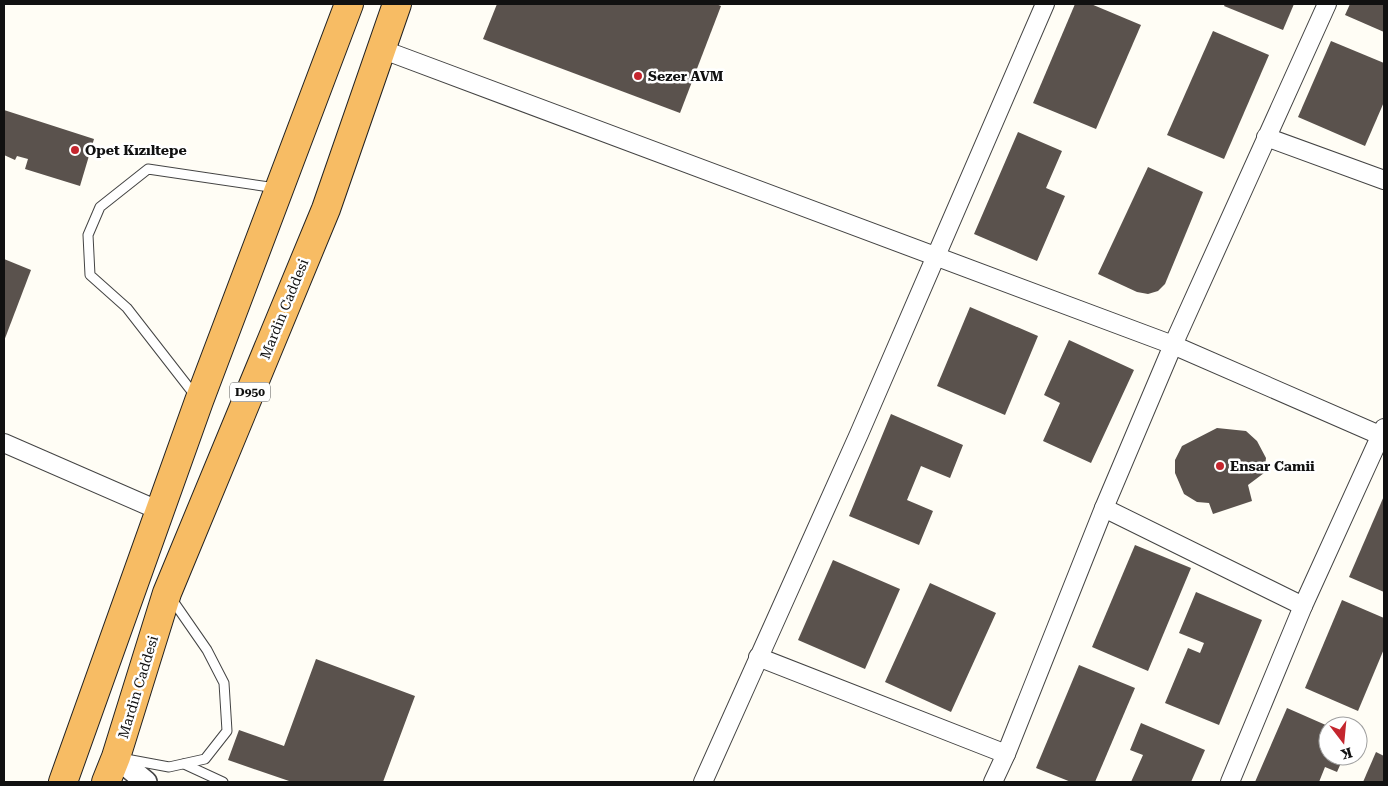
<svg xmlns="http://www.w3.org/2000/svg" width="1388" height="786" font-family="'Roboto Serif',serif">
  <style>
    .building { fill: #5a524d }
    .lines { fill: none; stroke-linecap: round; stroke-linejoin: round }
    .service-casing { stroke: #444; stroke-width: 11 }
    .minor-casing { stroke: #444; stroke-width: 20 }
    .tertiary-casing { stroke: #444; stroke-width: 24 }
    .trunk-casing { stroke: #222; stroke-width: 30 }
    .service { stroke: #fff; stroke-width: 9 }
    .minor { stroke: #fff; stroke-width: 18 }
    .tertiary { stroke: #fff; stroke-width: 21 }
    .trunk { stroke: #f7bc64; stroke-width: 28 }
    .poi-dot { fill: #c4262e; stroke: #fff; stroke-width: 2 }
    .labels { text-anchor: middle; stroke-width: 5; stroke-linejoin: round; paint-order: stroke }
    .shield { fill: #fff; stroke: #585858; stroke-width: 1 }
    .shield-label { font-size: 12px; font-weight: bold; fill: #111 }
    .poi-label { font-size: 14px; font-weight: bold; fill: #111; stroke: #fff; text-anchor: start }
    .street-label { font-size: 14px; fill: #111; stroke: #fff }
  </style>
  <rect width="100%" height="100%" fill="#fffdf5"/>
  <g class="building">
    <polygon points="497,4 716,4 721,6 680,113 483,39"/>
    <polygon points="1075,4 1091,4 1141,25 1096,129 1033,103"/>
    <polygon points="1225,4 1294,4 1283,30 1224,6"/>
    <polygon points="1350,4 1384,4 1384,32 1345,15"/>
    <polygon points="1213,31 1269,55 1224,159 1167,135"/>
    <polygon points="1331,41 1384,63 1384,102 1365,146 1298,117"/>
    <polygon points="4,110 94,139 80,186 25,169 28,159 17,156 15,160 4,155"/>
    <polygon points="1018,132 1062,151 1046,188 1065,196 1037,261 974,234"/>
    <polygon points="1148,167 1203,192 1165,284 1158,291 1148,294 1137,292 1098,274"/>
    <polygon points="4,259 31,270 4,341"/>
    <polygon points="970,307 1038,336 1005,415 937,386"/>
    <polygon points="1069,340 1134,370 1091,463 1043,441 1060,403 1044,395"/>
    <polygon points="891,414 963,445 950,478 921,466 907,500 933,511 919,545 849,516"/>
    <polygon points="1217,428 1246,431 1257,441 1266,458 1264,473 1248,485 1252,501 1213,514 1209,503 1197,502 1184,494 1175,473 1175,460 1182,446"/>
    <polygon points="1384,496 1384,592 1349,577"/>
    <polygon points="1135,545 1191,568 1148,671 1092,647"/>
    <polygon points="833,560 900,589 865,669 798,640"/>
    <polygon points="930,583 996,613 951,712 885,682"/>
    <polygon points="1196,592 1262,620 1219,725 1165,703 1188,648 1200,653 1204,643 1179,633"/>
    <polygon points="1342,600 1384,618 1384,649 1358,711 1305,688"/>
    <polygon points="316,659 415,696 383,782 292,782 228,760 239,730 284,746"/>
    <polygon points="1079,665 1135,688 1095,782 1071,782 1036,768"/>
    <polygon points="1287,708 1328,726 1328,756 1344,756 1337,772 1325,767 1319,782 1255,782"/>
    <polygon points="1141,723 1205,750 1191,782 1131,782 1143,755 1130,750"/>
    <polygon points="1376,752 1384,756 1384,782 1363,782"/>
  </g>
  <g class="lines">
    <defs>
      <g id="service">
        <polyline points="197,398 127,308 90,275 88,235 100,207 148,169 276,188"/>
        <polyline points="126,759 169,767 205,759 227,731 224,683 207,650 171,598"/>
        <polyline points="184,764 223,782"/>
      </g>
      <g id="minor">
        <polyline points="381,49 1173,345 1384,437"/>
        <polyline points="1266,137 1384,180"/>
        <polyline points="4,443 160,511"/>
        <polyline points="1104,508 1303,606"/>
        <polyline points="758,657 1006,754"/>
        <polyline points="703,782 859,434 1045,4"/>
        <polyline points="993,782 1006,754 1104,508 1173,345 1327,4"/>
        <polyline points="1230,782 1303,606 1384,428"/>
      </g>
      <polyline id="tertiary" points="116,757 146,782"/>
      <g id="trunk">
        <polyline points="63,782 199,401 349,4"/>
        <polyline points="106,782 116,757 167,593 326,209 397,4"/>
      </g>
    </defs>
    <use href="#service" class="service-casing"/>
    <use href="#minor" class="minor-casing"/>
    <use href="#tertiary" class="tertiary-casing"/>
    <use href="#trunk" class="trunk-casing"/>
    <use href="#service" class="service"/>
    <use href="#minor" class="minor"/>
    <use href="#tertiary" class="tertiary"/>
    <use href="#trunk" class="trunk"/>
  </g>
  <g class="poi-dot">
    <circle cx="638" cy="76" r="5"/>
    <circle cx="75" cy="150" r="5"/>
    <circle cx="1220" cy="466" r="5"/>
  </g>
  <g class="labels">
    <rect class="shield" x="230" y="382.5" width="40" height="19" rx="4"/>
    <g class="shield-label">
      <text x="250" y="396">D950</text>
    </g>
    <g class="poi-label">
      <text x="648" y="81">Sezer AVM</text>
      <text x="85" y="155">Opet Kızıltepe</text>
      <text x="1230" y="471">Ensar Camii</text>
    </g>
    <g class="street-label">
      <text transform="translate(284 309) rotate(-68)" y="5">Mardin Caddesi</text>
      <text transform="translate(138 687) rotate(-73)" y="5">Mardin Caddesi</text>
    </g>
  </g>
  <rect width="1388" height="786" fill="none" stroke="#111111" stroke-width="10"/>
  <g transform="translate(1343 741) rotate(164)"><circle r="24" fill="#ffffff" stroke="#a0a0a0"/>
  <path d="M0-4L9 19L0 12L-9 19Z" fill="#c4262e"/>
  <text y="-8" font-size="14" font-weight="bold" text-anchor="middle" fill="#111111">K</text>
  </g>
</svg>
